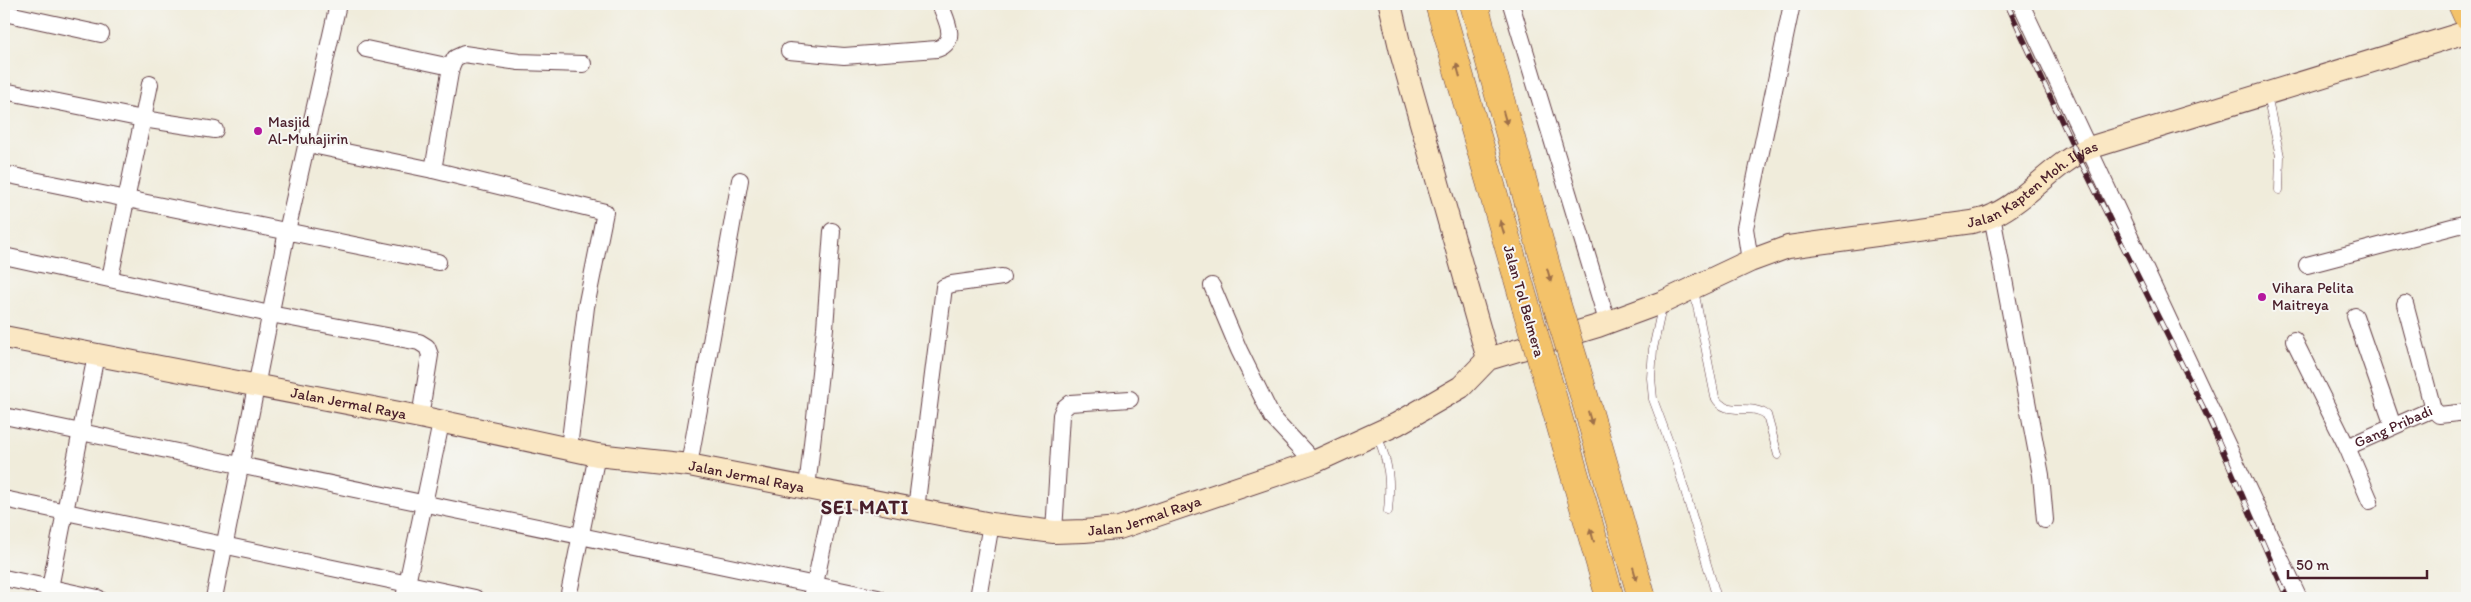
<svg xmlns="http://www.w3.org/2000/svg" width="2471" height="602" font-family="Itim,sans-serif">
  <style>
    .lines { fill: none; stroke-linecap: round; stroke-linejoin: round }
    .lane-casing { stroke: #633e45; stroke-width: 9 }
    .street-casing { stroke: #633e45; stroke-width: 18 }
    .secondary-casing { stroke: #633e45; stroke-width: 24 }
    .highway-casing { stroke: #633e45; stroke-width: 29 }
    .lane { stroke: #fff; stroke-width: 8 }
    .street { stroke: #fff; stroke-width: 16 }
    .secondary { stroke: #fae7c3; stroke-width: 22 }
    .highway { stroke: #f3c26a; stroke-width: 28 }
    .rail-casing { stroke: #4a1f2b; stroke-width: 5.5 }
    .rail { stroke: #f6f6f2; stroke-width: 4; stroke-dasharray: 11; stroke-linecap: butt }
    .highway-bridge-casing { stroke: #633e45; stroke-width: 29; stroke-linecap: butt }
    .highway-bridge { stroke: #f3c26a; stroke-width: 28 }
    .oneway { fill: #9e704a }
    .poi-dot { fill: #b5179e; stroke: #f6f6f2; stroke-width: 2 }
    .labels { text-anchor: middle; stroke-width: 4; stroke-linejoin: round; paint-order: stroke }
    .poi-label { font-size: 15px; fill: #4a1f2b; stroke: #f6f6f2; text-anchor: start }
    .street-label { font-size: 15px; fill: #4a1f2b; stroke: #f6f6f2 }
    .district-label { font-size: 20px; font-weight: bold; letter-spacing: 1px; fill: #4a1f2b; stroke: #f6f6f2 }
  </style>
  <rect width="100%" height="100%" fill="#f6f6f2"/>
  <filter id="ink" filterUnits="userSpaceOnUse"><feTurbulence type="fractalNoise" baseFrequency=".02" numOctaves="2"/><feDisplacementMap in="SourceGraphic" scale="10" xChannelSelector="R" yChannelSelector="G"/><feConvolveMatrix kernelMatrix="1 2 1 2 8 2 1 2 1" color-interpolation-filters="sRGB"/></filter>
  <filter id="wash" filterUnits="userSpaceOnUse"><feTurbulence type="fractalNoise" baseFrequency=".0096" numOctaves="4" result="noise"/><feDisplacementMap in="SourceGraphic" scale="20" xChannelSelector="R" yChannelSelector="G"/><feGaussianBlur stdDeviation="1.12" result="paint"/><feColorMatrix in="noise" values="0 0 0 0 0 0 0 0 0 0 0 0 0 0 0 0 0 1.4 0 .05"/><feComposite in="paint" operator="in"/></filter>
  <g filter="url(#wash)">
    <rect width="100%" height="100%" fill="#f0ecdb"/>
  </g>
  <g filter="url(#ink)">
    <g class="lines">
      <defs>
        <g id="lane">
          <polyline points="2267,96 2280,156 2279,190"/>
          <path d="M1694,290L1715,397C1725,418 1750,402 1767,415L1778,455"/>
          <polyline points="1662,307 1653,349 1651,378 1653,399 1676,461 1717,598"/>
          <path d="M1377,435C1389,464 1391,480 1388,511"/>
        </g>
        <g id="street">
          <polyline points="1511,4 1607,321"/>
          <polyline points="2021,4 2299,598"/>
          <polyline points="4,13 101,34"/>
          <polyline points="366,49 451,67"/>
          <path d="M789,51L844,56L937,49C959,41 946,20 940,4"/>
          <polyline points="4,91 143,119 215,130"/>
          <polyline points="307,144 433,170 605,212 586,307 569,448"/>
          <polyline points="433,170 451,67 455,58 464,54 519,62 583,64"/>
          <polyline points="4,174 438,262"/>
          <polyline points="1992,216 2041,475 2045,520"/>
          <polyline points="4,256 270,314 419,342 427,347 430,355 420,417"/>
          <polyline points="1750,261 1745,228 1792,4"/>
          <polyline points="2307,265 2467,223"/>
          <polyline points="110,278 150,84"/>
          <polyline points="1212,286 1239,350 1272,417 1314,462"/>
          <polyline points="2405,304 2433,409"/>
          <polyline points="2355,316 2393,426"/>
          <path id="s1" d="M2294,340L2347,447L2433,409L2439,415L2467,412"/>
          <polyline points="4,416 878,598"/>
          <polyline points="2347,447 2370,501"/>
          <polyline points="689,465 740,180"/>
          <polyline points="807,488 825,328 832,231"/>
          <polyline points="4,499 475,598"/>
          <polyline points="916,509 944,287 952,284 1002,277"/>
          <polyline points="1054,532 1061,415 1064,408 1070,403 1130,399"/>
          <polyline points="4,578 98,598"/>
          <polyline points="48,598 96,355"/>
          <polyline points="214,598 287,231 338,4"/>
          <polyline points="404,598 441,423"/>
          <polyline points="568,598 597,455"/>
          <polyline points="812,598 834,494"/>
          <polyline points="978,598 991,524"/>
        </g>
        <g id="secondary">
          <polyline points="1390,4 1402,56 1488,359"/>
          <path id="s2" d="M4,337L420,417L597,455L689,465L991,524L1054,532L1084,531L1119,528L1314,462L1397,424L1461,387L1488,359L1598,326L1663,302L1750,261L1788,247L1972,222C1979,220 1987,219 1994,215C2029,198 2053,164 2089,148L2467,32"/>
        </g>
        <g id="highway">
          <polyline points="1439,4 1526,307"/>
          <polyline points="1474,4 1556,302"/>
          <polyline points="2462,4 2467,15"/>
          <polyline points="1577,371 1642,598"/>
          <polyline points="1547,378 1610,598"/>
        </g>
      </defs>
      <use href="#lane" class="lane-casing"/>
      <use href="#street" class="street-casing"/>
      <use href="#secondary" class="secondary-casing"/>
      <use href="#highway" class="highway-casing"/>
      <use href="#lane" class="lane"/>
      <use href="#street" class="street"/>
      <use href="#secondary" class="secondary"/>
      <use href="#highway" class="highway"/>
      <defs>
        <polyline id="rail" points="2007,4 2077,154 2208,417 2287,598"/>
      </defs>
      <use href="#rail" class="rail-casing"/>
      <use href="#rail" class="rail"/>
      <defs>
        <g id="highway-bridge">
          <polyline points="1556,302 1577,371"/>
          <polyline points="1526,307 1547,378"/>
        </g>
      </defs>
      <use href="#highway-bridge" class="highway-bridge-casing"/>
      <use href="#highway-bridge" class="highway-bridge"/>
    </g>
    <defs><path id="oneway-solid" d="M-6-.8H1V-3.2L6.5 0L1 3.2V.8H-6Z" transform="scale(1.25)"/></defs>
    <g class="oneway">
      <use href="#oneway-solid" transform="translate(1458 70) rotate(-105)"/>
      <use href="#oneway-solid" transform="translate(1505 118) rotate(74)"/>
      <use href="#oneway-solid" transform="translate(1502 227) rotate(-107)"/>
      <use href="#oneway-solid" transform="translate(1549 275) rotate(74)"/>
      <use href="#oneway-solid" transform="translate(1590 418) rotate(74)"/>
      <use href="#oneway-solid" transform="translate(1592 535) rotate(-106)"/>
      <use href="#oneway-solid" transform="translate(1635 574) rotate(74)"/>
    </g>
  </g>
  <g class="poi-dot">
    <circle cx="258" cy="131" r="5"/>
    <circle cx="2262" cy="297" r="5"/>
  </g>
  <g class="labels">
    <g class="poi-label">
      <text x="268" y="127">Masjid<tspan x="268" dy="17">Al-Muhajirin</tspan></text>
      <text x="2272" y="293">Vihara Pelita<tspan x="2272" dy="17">Maitreya</tspan></text>
    </g>
    <g class="street-label">
      <text dy="5" stroke="none"><textPath href="#s2" startOffset="2122">Jalan Kapten Moh. Ilyas</textPath></text>
      <text transform="translate(1524 301) rotate(74)" y="5">Jalan Tol Belmera</text>
      <text dy="5" stroke="none"><textPath href="#s2" startOffset="351">Jalan Jermal Raya</textPath></text>
      <text dy="5" stroke="none"><textPath href="#s1" startOffset="170">Gang Pribadi</textPath></text>
      <text dy="5" stroke="none"><textPath href="#s2" startOffset="756">Jalan Jermal Raya</textPath></text>
      <text dy="5" stroke="none"><textPath href="#s2" startOffset="1161">Jalan Jermal Raya</textPath></text>
    </g>
    <g class="district-label">
      <text x="865" y="514">SEI MATI</text>
    </g>
  </g>
  <rect width="2471" height="602" fill="none" stroke="#f6f6f2" stroke-width="20"/>
  <path d="M2288 570v8h139v-8" fill="none" stroke="#4a1f2b" stroke-width="2.5"/>
  <text x="2296" y="570" font-size="15" fill="#4a1f2b" stroke="#f6f6f2" stroke-width="4" paint-order="stroke">50 m</text>
</svg>
